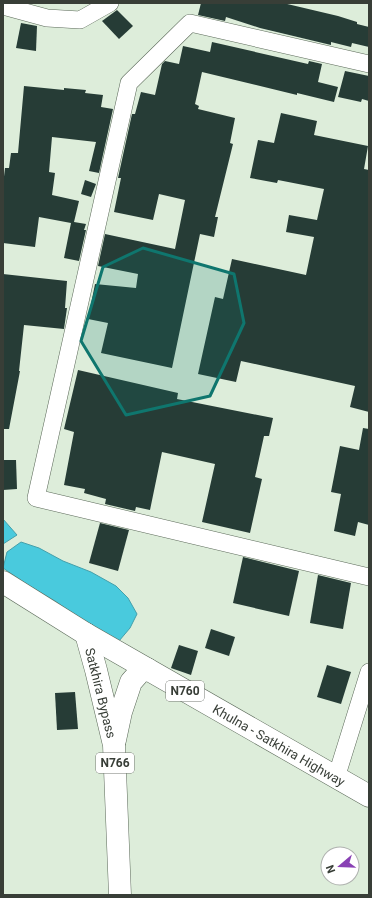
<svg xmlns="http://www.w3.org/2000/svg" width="372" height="898" font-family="Roboto,sans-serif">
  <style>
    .water { fill: #49cadd; stroke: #44a0ab }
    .building { fill: #263c36 }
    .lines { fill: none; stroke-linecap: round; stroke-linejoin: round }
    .minor-casing { stroke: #5c6a5a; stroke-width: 18 }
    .highway-casing { stroke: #5c6a5a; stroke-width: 23 }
    .minor { stroke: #fff; stroke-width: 17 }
    .highway { stroke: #fff; stroke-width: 22 }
    .marked { fill: #0f766e; fill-opacity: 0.2; stroke: #0f766e; stroke-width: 3; stroke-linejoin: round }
    .labels { text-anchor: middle; stroke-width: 4; stroke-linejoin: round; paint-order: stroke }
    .shield { fill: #fff; stroke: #747873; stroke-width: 1 }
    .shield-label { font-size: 12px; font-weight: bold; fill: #383e37 }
    .street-label { font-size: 13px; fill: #383e37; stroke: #fff }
  </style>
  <rect width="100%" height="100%" fill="#ddedda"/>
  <g class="water">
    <polygon points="3,519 17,535 3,544"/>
    <polygon points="21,542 39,548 63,561 91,572 116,586 128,598 137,614 130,628 119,641 85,622 55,601 28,585 3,568 7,552"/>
  </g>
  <g class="building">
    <polygon points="201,3 283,3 338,16 357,22 357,24 369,27 369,47 352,43 351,47 331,42 331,45 260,28 226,17 225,21 198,15"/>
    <polygon points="117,10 133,26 119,39 102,21"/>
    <polygon points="21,23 37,26 36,51 16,48"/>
    <polygon points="212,42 308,64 309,61 322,64 318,82 338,87 334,102 297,93 297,95 202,72 195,104 199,106 198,109 235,118 230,143 233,144 215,217 218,217 214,237 200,234 172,368 101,353 108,323 88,319 95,284 136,288 138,274 98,266 105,234 175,249 185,200 159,194 153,220 114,212 121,178 118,178 132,114 135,114 141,92 155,95 162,64 165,61 179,64 183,46 210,52"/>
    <polygon points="345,71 369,76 369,101 362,99 361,102 338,97"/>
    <polygon points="24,86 64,90 64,88 86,90 85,93 103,95 101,107 113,109 99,173 89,171 96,142 52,137 49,172 55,173 52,195 79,201 74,222 86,224 84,230 86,230 79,261 64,258 71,223 39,217 35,247 3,243 3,185 5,168 9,168 11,153 18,153"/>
    <polygon points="281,113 317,121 314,135 368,146 364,169 369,170 369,412 350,407 355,386 241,361 236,382 198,374 215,297 223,299 232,259 306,275 314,237 286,232 289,215 317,220 324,189 278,180 277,183 250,178 258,140 274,143"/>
    <polygon points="85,180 96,184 91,197 81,194"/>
    <polygon points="3,274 67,281 65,308 67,308 64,329 24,325 19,371 20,371 9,429 3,429"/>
    <polygon points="78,370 178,393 177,399 273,418 269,436 264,436 255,477 262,479 250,533 202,522 215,464 162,452 150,510 136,507 135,511 105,504 106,499 84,493 85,489 64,485 74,432 64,429"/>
    <polygon points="363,428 369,429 369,525 358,522 355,536 334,531 341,494 331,492 340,446 359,450"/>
    <polygon points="3,460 16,460 17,489 3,490"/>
    <polygon points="100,523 129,530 118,571 89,563"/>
    <polygon points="243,557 299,571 289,616 233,603"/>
    <polygon points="318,575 351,583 343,629 310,623"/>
    <polygon points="211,629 235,637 229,656 205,648"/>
    <polygon points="179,645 198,651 191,675 171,668"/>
    <polygon points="327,665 351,672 341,704 317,697"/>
    <polygon points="75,692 78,729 57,730 55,693"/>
  </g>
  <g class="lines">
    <defs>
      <g id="minor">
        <polyline points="3,6 47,18 80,20 110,3"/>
        <polyline points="369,64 190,23 129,83 36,498 369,577"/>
        <polyline points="336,778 369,672"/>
      </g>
      <g id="highway">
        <polyline points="3,582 86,634 369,796"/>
        <polyline points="86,634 96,670 114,745 120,895"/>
        <polyline points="115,740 121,712 131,682 139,673 147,669"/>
      </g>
    </defs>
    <use href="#minor" class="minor-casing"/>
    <use href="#highway" class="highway-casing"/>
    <use href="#minor" class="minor"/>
    <use href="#highway" class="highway"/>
  </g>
  <path class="marked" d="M143,248L234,274L244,323L210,396L126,415L81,341L103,267Z"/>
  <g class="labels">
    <g class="shield">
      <rect x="166" y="681" width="38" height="20" rx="3"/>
      <rect x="96" y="753" width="38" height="20" rx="3"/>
    </g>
    <g class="shield-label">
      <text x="185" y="695">N760</text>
      <text x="115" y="767">N766</text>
    </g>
    <g class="street-label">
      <text transform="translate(101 693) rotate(76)" y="5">Satkhira Bypass</text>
      <text transform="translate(279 745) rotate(30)" y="5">Khulna - Satkhira Highway</text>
    </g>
  </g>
  <rect width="372" height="898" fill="none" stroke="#383e37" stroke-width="8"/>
  <g transform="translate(340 866) rotate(251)"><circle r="19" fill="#ffffff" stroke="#afb2af"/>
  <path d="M0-3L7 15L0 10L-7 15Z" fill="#8941b4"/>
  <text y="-6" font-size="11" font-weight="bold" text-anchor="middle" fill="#383e37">N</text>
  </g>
</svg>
